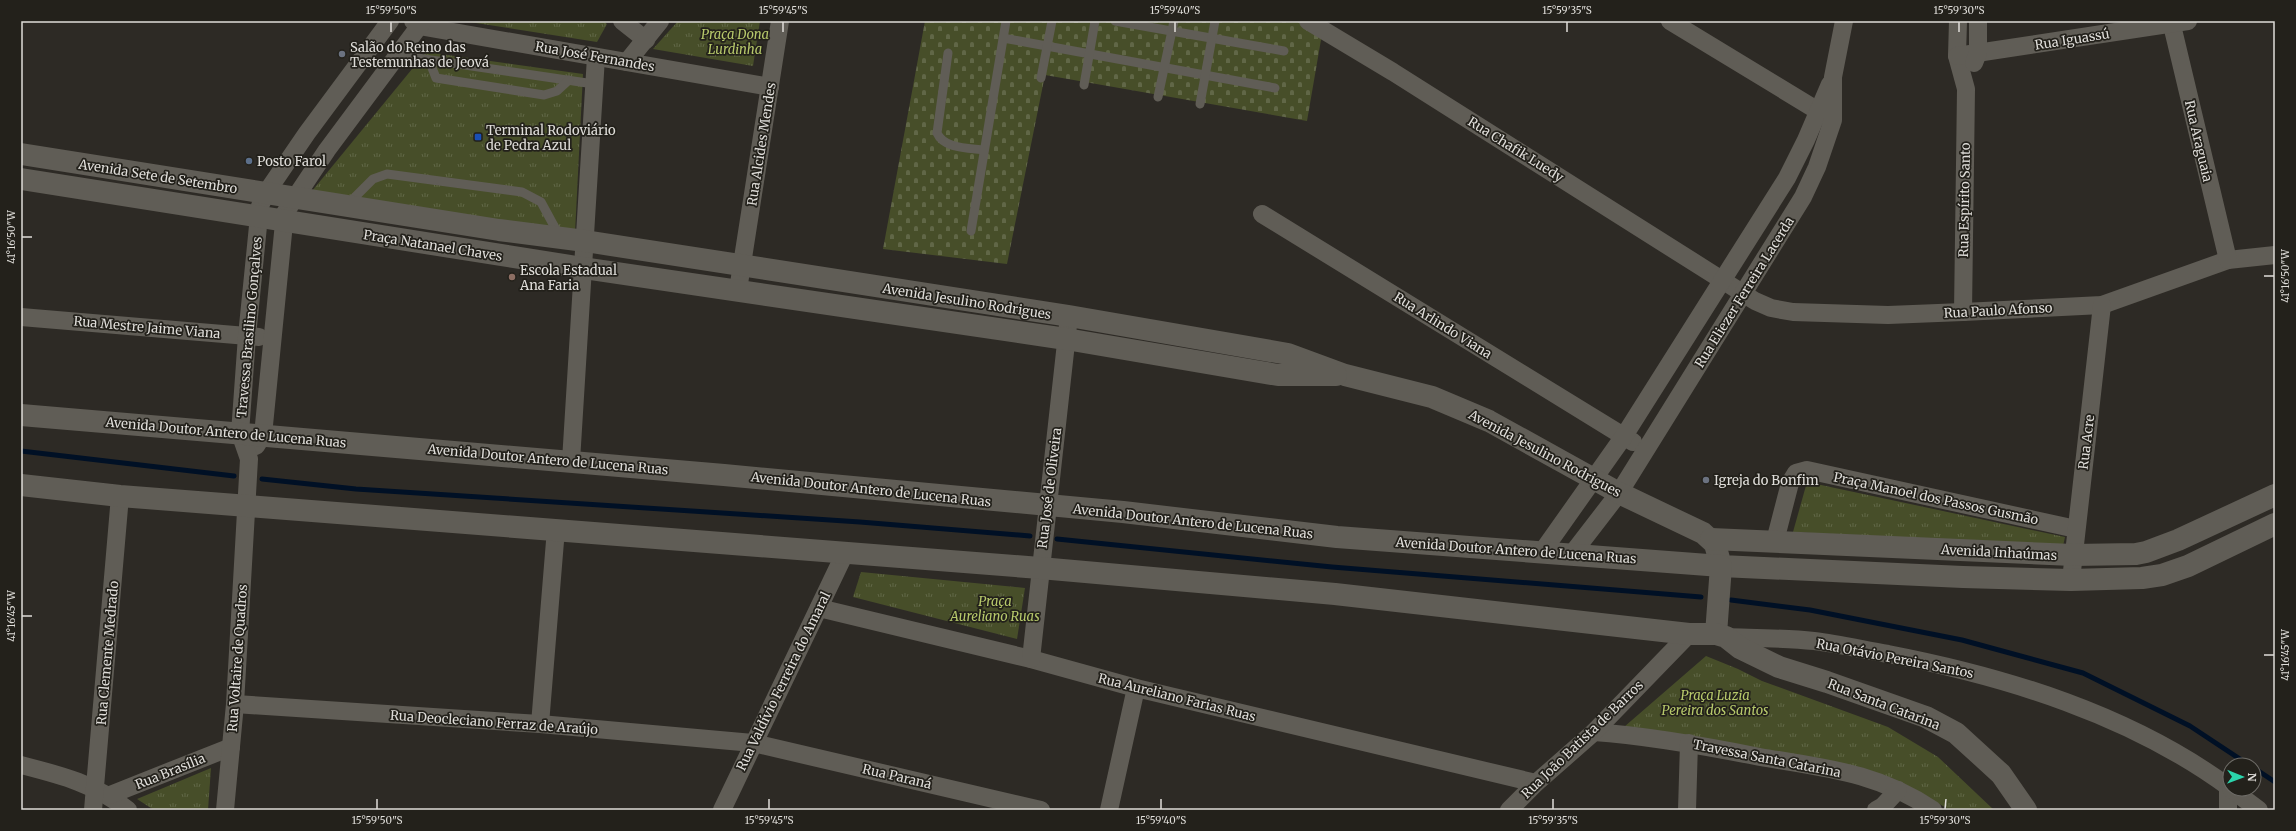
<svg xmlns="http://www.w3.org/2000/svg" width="2296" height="831" font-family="Merriweather,serif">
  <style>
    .grass { fill: url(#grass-tufts) }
    .cemetery { fill: url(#cemetery-stones) }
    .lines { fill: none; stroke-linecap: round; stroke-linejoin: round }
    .stream { stroke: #001025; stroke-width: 5 }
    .service { stroke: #605d56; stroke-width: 9 }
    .minor { stroke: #605d56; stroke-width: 18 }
    .tertiary { stroke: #605d56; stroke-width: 22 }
    .secondary { stroke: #605d56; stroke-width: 22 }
    .ticks { fill: none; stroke: #dfddd9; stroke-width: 1.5 }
    .worship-dot { fill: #6b7280; stroke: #23211b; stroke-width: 1.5 }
    .transit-dot { fill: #1a4fb4; stroke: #23211b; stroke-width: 1.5 }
    .service-dot { fill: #5c6f8a; stroke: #23211b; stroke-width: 1.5 }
    .education-dot { fill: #8d6e63; stroke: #23211b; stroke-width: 1.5 }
    .labels { text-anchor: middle; stroke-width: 3.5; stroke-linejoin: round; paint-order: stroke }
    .park-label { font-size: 13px; font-style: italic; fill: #b7c96b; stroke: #23211b }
    .street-label { font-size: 13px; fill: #dfddd9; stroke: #23211b }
    .poi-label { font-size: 13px; fill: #dfddd9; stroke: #23211b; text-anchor: start }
    .neatline { fill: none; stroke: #dfddd9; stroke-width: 1.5 }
    .ticks-label { font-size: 10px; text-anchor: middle; fill: #dfddd9 }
  </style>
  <defs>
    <pattern id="grass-tufts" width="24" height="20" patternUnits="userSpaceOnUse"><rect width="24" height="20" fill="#474e29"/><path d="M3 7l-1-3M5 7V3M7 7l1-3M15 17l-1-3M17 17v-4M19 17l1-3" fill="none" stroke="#616747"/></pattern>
    <pattern id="cemetery-stones" width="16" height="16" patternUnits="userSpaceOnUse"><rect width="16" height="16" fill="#474e29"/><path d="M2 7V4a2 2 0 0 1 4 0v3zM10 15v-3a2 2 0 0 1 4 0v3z" fill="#616747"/></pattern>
  </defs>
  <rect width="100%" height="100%" fill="#2d2a25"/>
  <g class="grass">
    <polygon points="463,21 603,21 607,24 597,42"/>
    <polygon points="678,21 760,21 753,66 653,49"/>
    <polygon points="426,52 583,74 575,233 312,191"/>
    <polygon points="1807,482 2065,537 2063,546 1793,532"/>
    <polygon points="861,572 1025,588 1017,639 853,597"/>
    <polygon points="1706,656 1738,669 1762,681 1888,727 1938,757 1994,810 1950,810 1913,789 1624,727"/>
    <polygon points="211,768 208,810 154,810 137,799"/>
  </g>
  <polygon class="cemetery" points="925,21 1301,21 1322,34 1307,121 1045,75 1007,264 883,249"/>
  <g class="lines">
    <g class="stream">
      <polyline points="21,451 234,476"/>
      <polyline points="262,479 356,489 860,522 1030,536"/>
      <polyline points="1057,539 1332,567 1701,597"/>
      <polyline points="1731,600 1810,610 1962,640 2083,673 2190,726 2249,765"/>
      <polyline points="2254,768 2275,782"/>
    </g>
    <g class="service">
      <polyline points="1115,21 1284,51"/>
      <polyline points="1003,38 1275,88"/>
      <path d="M948,53L937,133C944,149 969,148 984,150"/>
      <polyline points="397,55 594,84"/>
      <polyline points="429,60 436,78 544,95 557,91 569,80"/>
      <polyline points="1041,78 1052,21"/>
      <polyline points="1084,85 1095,21"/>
      <polyline points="1158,97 1174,21"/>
      <polyline points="1200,104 1215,21"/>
      <polyline points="347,205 373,179 387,174 522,192 541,202 560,237"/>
      <polyline points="971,231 1006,21"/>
    </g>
    <g class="minor">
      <polyline points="413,21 419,26 770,87"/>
      <polyline points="622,21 646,40"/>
      <polyline points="1308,21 1393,72 1722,280 1755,301 1771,308 1793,312 1888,315 1963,312 2102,305 2228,260 2275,255"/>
      <polyline points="1670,21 1828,117"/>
      <polyline points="1958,21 1957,56 1966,89 1963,312"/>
      <polyline points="2171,21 2228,260"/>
      <polyline points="1957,56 2188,21"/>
      <polyline points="627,62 660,21"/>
      <polyline points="1974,63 1978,53 1978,21"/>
      <polyline points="1262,214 1633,442"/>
      <polyline points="738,290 780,21"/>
      <polyline points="21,317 259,337"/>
      <polyline points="256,446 263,435 285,213 327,150 423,21"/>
      <polyline points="571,461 596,57"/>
      <polyline points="1775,541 1790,483 1796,473 1807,470 2076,529"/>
      <polyline points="1542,552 1624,436 1787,178 1806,140 1830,84"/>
      <polyline points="1572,554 1619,493 1803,197 1817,167 1833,120 1833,77 1844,21"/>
      <polyline points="2071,580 2102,305"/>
      <polyline points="819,608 1031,659 1136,688 1536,783"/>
      <path d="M1726,637C1755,638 1785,638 1814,641C1839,644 1864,650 1888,654C2007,677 2131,715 2230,788"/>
      <polyline points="1031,659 1069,316"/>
      <polyline points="235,704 540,724 753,743 1041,810"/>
      <polyline points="540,724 556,529"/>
      <path d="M1594,732C1650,736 1705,746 1760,757C1824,768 1877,772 1933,810"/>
      <path d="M21,765C60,775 96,784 128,810"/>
      <polyline points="2228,787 2228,810"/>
      <polyline points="2231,789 2259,810"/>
      <polyline points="110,795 231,747"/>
      <polyline points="93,810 120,496"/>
      <polyline points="225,810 235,704 249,459 240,433 247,336 260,206 266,193 307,133 390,21"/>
      <polyline points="722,810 845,553"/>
      <polyline points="1109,810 1136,688"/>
      <polyline points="1509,810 1536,783 1594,732 1689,634"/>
      <polyline points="1687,810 1689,743"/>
      <polyline points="1876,810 1883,806 1898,790"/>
    </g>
    <g class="tertiary">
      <polyline points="21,154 499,230 585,241 1069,316 1288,354 1345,375 1432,397 1489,421 1619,493 1703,533 1715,544 1721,566 1963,577 2071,580 2142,578 2162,575 2188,566 2275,524"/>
      <polyline points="21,179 583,268 1066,339 1278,375 1336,375"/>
      <polyline points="1711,539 2073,555 2136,554 2146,552 2178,540 2275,495"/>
    </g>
    <g class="secondary">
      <polyline points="21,415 724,475 1123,512 1337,537 1721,566 1716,634"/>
      <polyline points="21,485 120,496 1040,568 1335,594 1689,634 1716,634 1726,637 1740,648 1779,667 1827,682 1926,717 1956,733 2001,774 2026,810"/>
    </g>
  </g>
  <path class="ticks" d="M391,32V22M783,32V22M1175,32V22M1567,32V22M1959,32V22M22,237H32M2264,276H2274M22,616H32M2264,655H2274M377,809V799M769,809V799M1161,809V799M1553,809V799M1945,809L1946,799"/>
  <g class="worship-dot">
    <circle cx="342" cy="54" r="4"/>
    <circle cx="1706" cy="480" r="4"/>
  </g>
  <rect class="transit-dot" x="474" y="133" width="8" height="8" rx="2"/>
  <circle class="service-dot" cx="249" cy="161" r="4"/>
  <circle class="education-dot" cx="512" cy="277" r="4"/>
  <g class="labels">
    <g class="park-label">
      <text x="735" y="39">Praça Dona<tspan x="735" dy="15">Lurdinha</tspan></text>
      <text x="995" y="606">Praça<tspan x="995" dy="15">Aureliano Ruas</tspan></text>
      <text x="1715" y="700">Praça Luzia<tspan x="1715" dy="15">Pereira dos Santos</tspan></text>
    </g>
    <g class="street-label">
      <text transform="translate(2072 39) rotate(-9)" y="5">Rua Iguassú</text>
      <text transform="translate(595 56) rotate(10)" y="5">Rua José Fernandes</text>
      <text transform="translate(2199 141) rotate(77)" y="5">Rua Araguaia</text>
      <text transform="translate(761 144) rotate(-81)" y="5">Rua Alcides Mendes</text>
      <text transform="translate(1516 149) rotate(32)" y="5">Rua Chafik Luedy</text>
      <text transform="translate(158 176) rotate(9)" y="5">Avenida Sete de Setembro</text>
      <text transform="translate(1964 200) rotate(-89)" y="5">Rua Espírito Santo</text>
      <text transform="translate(433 245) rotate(9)" y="5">Praça Natanael Chaves</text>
      <text transform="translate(1744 292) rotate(-58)" y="5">Rua Eliezer Ferreira Lacerda</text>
      <text transform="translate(967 301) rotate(9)" y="5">Avenida Jesulino Rodrigues</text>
      <text transform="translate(1998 310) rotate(-3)" y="5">Rua Paulo Afonso</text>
      <text transform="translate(1443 325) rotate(32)" y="5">Rua Arlindo Viana</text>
      <text transform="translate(147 327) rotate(5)" y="5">Rua Mestre Jaime Viana</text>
      <text transform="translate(249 327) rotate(-85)" y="5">Travessa Brasilino Gonçalves</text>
      <text transform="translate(226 432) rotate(5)" y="5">Avenida Doutor Antero de Lucena Ruas</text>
      <text transform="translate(2086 442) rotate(-83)" y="5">Rua Acre</text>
      <text transform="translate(1545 453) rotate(28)" y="5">Avenida Jesulino Rodrigues</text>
      <text transform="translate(548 459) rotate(5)" y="5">Avenida Doutor Antero de Lucena Ruas</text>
      <text transform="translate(1049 488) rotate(-83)" y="5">Rua José de Oliveira</text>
      <text transform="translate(871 489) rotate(6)" y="5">Avenida Doutor Antero de Lucena Ruas</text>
      <text transform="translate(1936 498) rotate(12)" y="5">Praça Manoel dos Passos Gusmão</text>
      <text transform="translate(1193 521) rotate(6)" y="5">Avenida Doutor Antero de Lucena Ruas</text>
      <text transform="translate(1516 550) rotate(4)" y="5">Avenida Doutor Antero de Lucena Ruas</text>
      <text transform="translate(1999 552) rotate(3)" y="5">Avenida Inhaúmas</text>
      <text transform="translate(107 653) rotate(-85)" y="5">Rua Clemente Medrado</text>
      <text transform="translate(237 658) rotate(-86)" y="5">Rua Voltaire de Quadros</text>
      <text transform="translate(1895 658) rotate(11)" y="5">Rua Otávio Pereira Santos</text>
      <text transform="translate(783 681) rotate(-64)" y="5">Rua Valdívio Ferreira do Amaral</text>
      <text transform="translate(1177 697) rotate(14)" y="5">Rua Aureliano Farias Ruas</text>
      <text transform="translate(1884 704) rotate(21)" y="5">Rua Santa Catarina</text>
      <text transform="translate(494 722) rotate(4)" y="5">Rua Deocleciano Ferraz de Araújo</text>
      <text transform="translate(1582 739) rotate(-44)" y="5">Rua João Batista de Barros</text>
      <text transform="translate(1767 758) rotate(11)" y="5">Travessa Santa Catarina</text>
      <text transform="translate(170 771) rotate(-22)" y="5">Rua Brasília</text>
      <text transform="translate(897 776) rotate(13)" y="5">Rua Paraná</text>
    </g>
    <g class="poi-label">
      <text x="350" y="52">Salão do Reino das<tspan x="350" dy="15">Testemunhas de Jeová</tspan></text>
      <text x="486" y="135">Terminal Rodoviário<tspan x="486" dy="15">de Pedra Azul</tspan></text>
      <text x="257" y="166">Posto Farol</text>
      <text x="520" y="275">Escola Estadual<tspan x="520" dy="15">Ana Faria</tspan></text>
      <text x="1714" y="485">Igreja do Bonfim</text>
    </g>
  </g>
  <rect width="2296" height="831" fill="none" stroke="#23211b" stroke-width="44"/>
  <g transform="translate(2242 777) rotate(91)"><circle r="19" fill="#23211b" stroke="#6e6c67"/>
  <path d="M0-3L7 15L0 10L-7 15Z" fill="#2bd5ac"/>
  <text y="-6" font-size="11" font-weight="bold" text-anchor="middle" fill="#dfddd9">N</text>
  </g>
  <rect x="22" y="22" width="2252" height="787" class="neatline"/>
  <g class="ticks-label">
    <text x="391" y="14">15°59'50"S</text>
    <text x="783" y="14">15°59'45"S</text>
    <text x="1175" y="14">15°59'40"S</text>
    <text x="1567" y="14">15°59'35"S</text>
    <text x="1959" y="14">15°59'30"S</text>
    <text transform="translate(11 237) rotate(-90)" y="4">41°16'50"W</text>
    <text transform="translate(2285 276) rotate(-90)" y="4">41°16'50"W</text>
    <text transform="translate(11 616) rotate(-90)" y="4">41°16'45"W</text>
    <text transform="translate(2285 655) rotate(-90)" y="4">41°16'45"W</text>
    <text x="377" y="824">15°59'50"S</text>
    <text x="769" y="824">15°59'45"S</text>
    <text x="1161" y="824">15°59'40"S</text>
    <text x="1553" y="824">15°59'35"S</text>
    <text x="1945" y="824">15°59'30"S</text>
  </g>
</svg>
